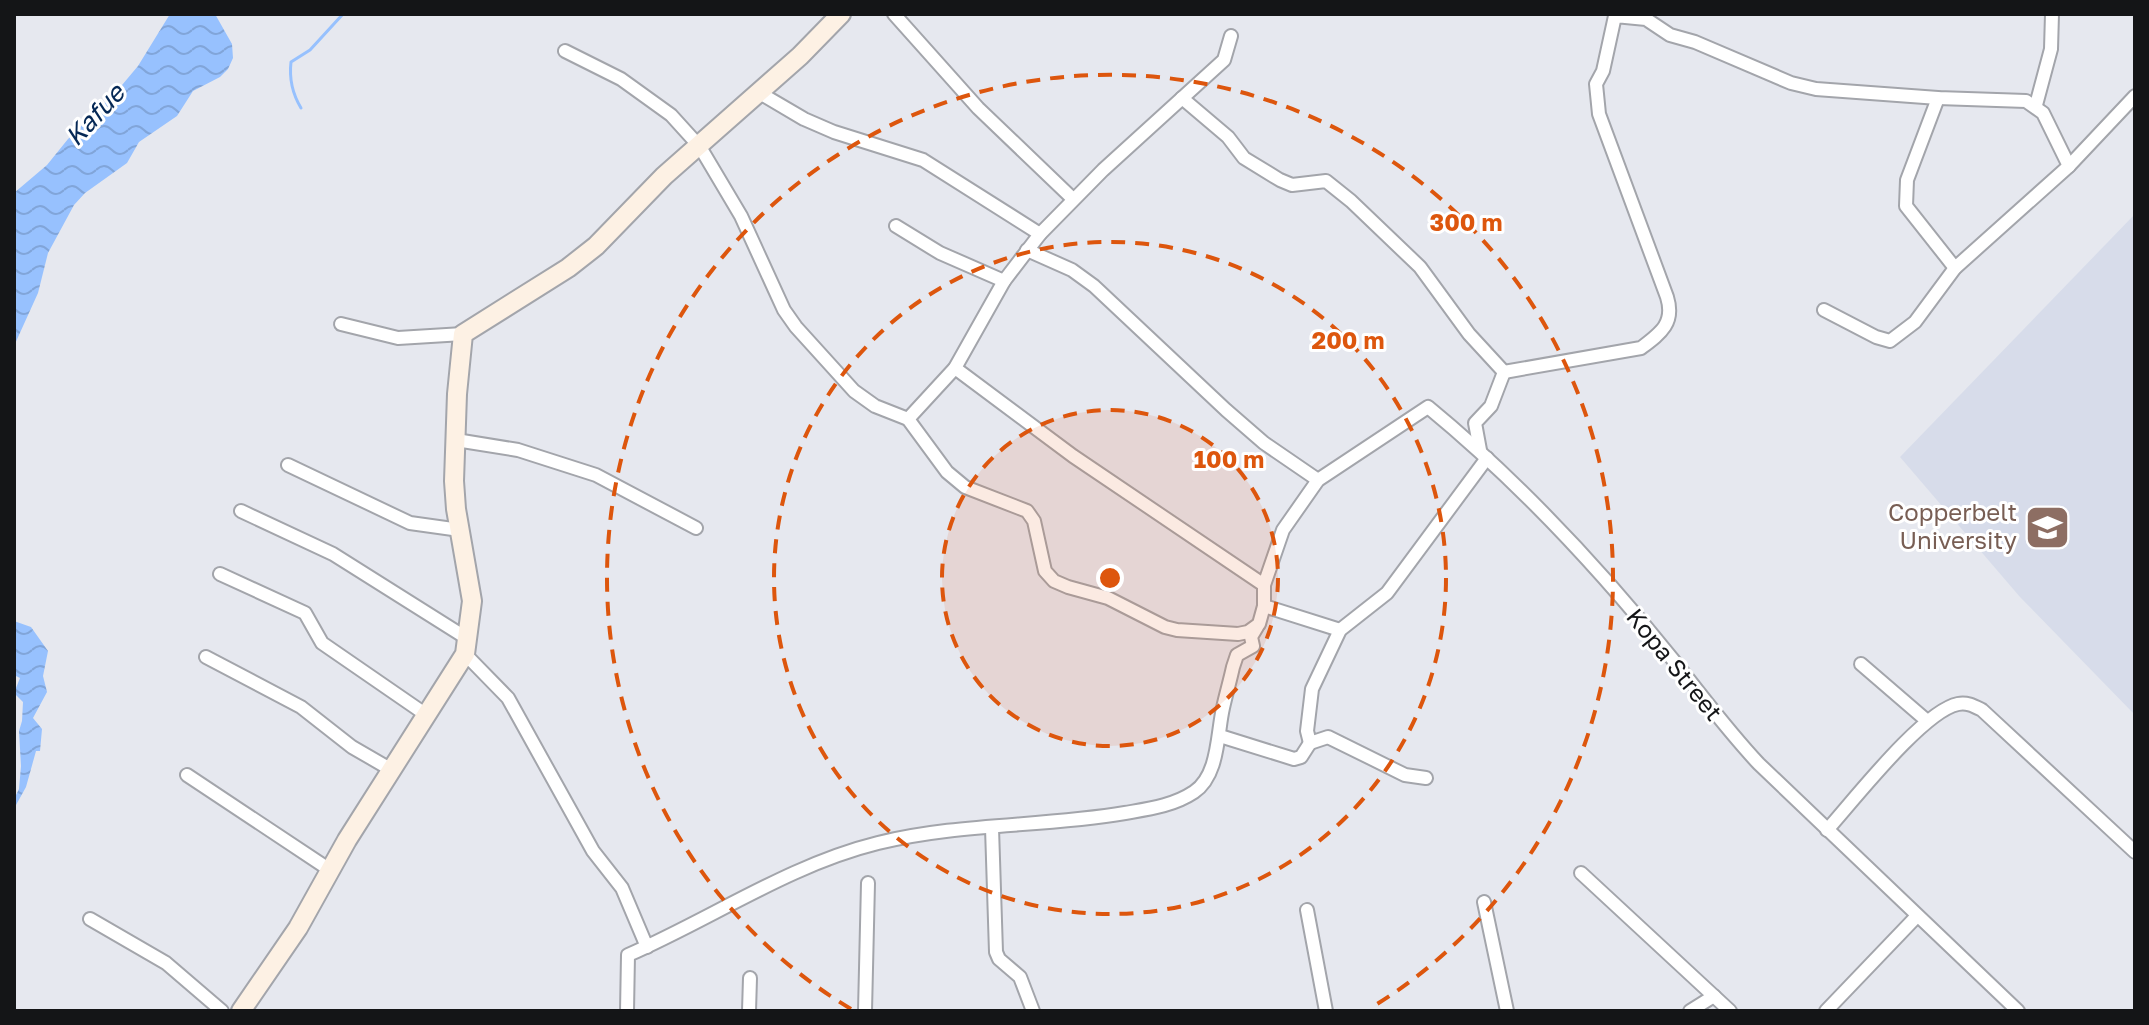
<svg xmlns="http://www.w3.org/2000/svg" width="2149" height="1025" font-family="'Golos Text',sans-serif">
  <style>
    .built { fill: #d7dcea }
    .water { fill: url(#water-waves) }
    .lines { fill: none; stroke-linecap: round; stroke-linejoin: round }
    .stream { stroke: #97c1fe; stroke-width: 3 }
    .street-casing { stroke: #a3a5ab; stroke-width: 16 }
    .secondary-casing { stroke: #a3a5ab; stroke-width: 22 }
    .street { stroke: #fff; stroke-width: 12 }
    .secondary { stroke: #fdf1e4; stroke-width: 18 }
    .ring { fill: none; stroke: #dd560d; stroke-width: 4; stroke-dasharray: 14 10 }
    .labels { text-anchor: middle; stroke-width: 6; stroke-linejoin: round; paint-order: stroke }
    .education-label { font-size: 24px; fill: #785e54; stroke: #fff; text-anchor: end }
    .street-label { font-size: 24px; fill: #141517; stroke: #fff }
    .water-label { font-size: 26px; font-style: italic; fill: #052855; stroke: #fff }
    .centre { fill: #dd560d; stroke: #fff; stroke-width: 4 }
    .ring-label { font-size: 24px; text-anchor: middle; font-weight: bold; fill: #dd560d; stroke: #fff; stroke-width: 6; stroke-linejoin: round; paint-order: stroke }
  </style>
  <defs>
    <pattern id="water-waves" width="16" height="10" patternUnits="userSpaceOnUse" patternTransform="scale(2)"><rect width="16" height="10" fill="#97c1fe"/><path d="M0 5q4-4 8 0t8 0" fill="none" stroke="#81a5d9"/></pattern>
  </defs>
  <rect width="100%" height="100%" fill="#e6e8ef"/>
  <polygon class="built" points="2135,214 2135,715 2020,597 1900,457"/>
  <g class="water">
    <polygon points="170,14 215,14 232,44 233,58 228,69 220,77 193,91 177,116 139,142 127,163 85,193 74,205 48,253 38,293 14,346 14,193 47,165 68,139 117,91 138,66"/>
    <polygon points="14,621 31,627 48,651 43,676 47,692 33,718 42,729 40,751 36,751 26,787 16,805 14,818 14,799 19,789 21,766 19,731 22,721 23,702 14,693 20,678 14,675"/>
  </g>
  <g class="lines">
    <path class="stream" d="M301,108C292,93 289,79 291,62L310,50L343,14"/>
    <defs>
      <g id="street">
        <polyline points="894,14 978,108 1073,199"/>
        <path d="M565,51L621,79L671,115L700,147L741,216L784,310L796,327L854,391L875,406L908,419L947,472L965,487L1027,511L1034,521L1045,571L1054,581L1068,587L1108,598L1165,627L1177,630L1238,634L1248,632L1259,624L1264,606V585L1283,530L1318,480L1428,407C1518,481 1601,570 1674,661C1703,697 1727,730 1759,764L2018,1011"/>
        <polyline points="758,92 804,119 834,132 923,160 1040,234"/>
        <polyline points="1182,98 1228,137 1244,158 1280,180 1292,185 1326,181 1351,201 1420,267 1469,334 1504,372"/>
        <polyline points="1938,98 1907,180 1906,206 1955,268"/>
        <polyline points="2036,105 2051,49 2052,14"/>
        <polyline points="896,226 940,253 1004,281"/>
        <polyline points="1027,250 1072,270 1094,286 1226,410 1264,443 1318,480"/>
        <polyline points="1824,310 1876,337 1890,341 1915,322 1955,268 2069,166 2135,96"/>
        <polyline points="341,324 398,338 463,334"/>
        <polyline points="955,368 1073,456 1264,585"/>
        <path d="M1504,372L1641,348C1661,333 1675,323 1667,297L1599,114L1596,84L1603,71L1615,16L1646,19L1670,35L1695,42L1791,83L1816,89L1938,98L2026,101L2043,113L2069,166"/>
        <polyline points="908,419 955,368 1004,281 1040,234 1103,170 1224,60 1231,36"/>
        <polyline points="456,440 518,450 596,475 696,528"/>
        <polyline points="1480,450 1475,423 1491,406 1504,372"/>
        <polyline points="288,465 410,523 460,530"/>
        <polyline points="241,511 333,554 468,639"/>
        <polyline points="220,574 305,613 322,643 425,714"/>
        <polyline points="1264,606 1340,630"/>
        <polyline points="465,654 508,698 593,851 622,888 647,947"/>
        <polyline points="206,657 301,707 352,747 390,769"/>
        <polyline points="1861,664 1926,720"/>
        <polyline points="1220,736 1294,759 1301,757 1310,743"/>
        <polyline points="187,775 330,870"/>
        <polyline points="1426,778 1405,775 1328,737 1310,743 1307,731 1312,689 1340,630 1387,593 1487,458"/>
        <polyline points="992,828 996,952 999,959 1020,977 1033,1011"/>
        <path d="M1827,830C1854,800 1923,711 1958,704C1967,702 1974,706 1982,710L2135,852"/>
        <polyline points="1581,873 1730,1011"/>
        <polyline points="1484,902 1507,1011"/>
        <polyline points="1307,910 1326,1011"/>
        <polyline points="90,919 166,963 222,1011"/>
        <path d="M627,1011L628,955C711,919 789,865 878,843C958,823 1043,827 1125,813C1148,809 1173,806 1194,792C1219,775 1217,734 1223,708C1226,694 1230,681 1233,667L1237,655L1253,646L1251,637L1257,627"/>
        <polyline points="749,1011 750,978"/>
        <polyline points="865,1011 868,883"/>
        <polyline points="1690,1011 1714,996"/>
        <polyline points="1826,1011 1917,916"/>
      </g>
      <polyline id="secondary" points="241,1011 298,928 347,840 465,654 472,601 456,509 454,481 457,394 463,334 568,268 596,246 664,176 800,56 841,14"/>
    </defs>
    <use href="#street" class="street-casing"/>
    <use href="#secondary" class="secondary-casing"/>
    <use href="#street" class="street"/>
    <use href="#secondary" class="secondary"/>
  </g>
  <circle cx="1110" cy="578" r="168" fill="#dd560d" fill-opacity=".12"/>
  <g class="ring">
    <circle cx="1110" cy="578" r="168"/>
    <circle cx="1110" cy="578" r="336"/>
    <path d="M851 1009A503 503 0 1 1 1369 1009"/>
  </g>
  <defs>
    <symbol id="university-square" viewBox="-11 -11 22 22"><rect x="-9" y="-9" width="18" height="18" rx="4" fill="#8d6e63" stroke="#fff"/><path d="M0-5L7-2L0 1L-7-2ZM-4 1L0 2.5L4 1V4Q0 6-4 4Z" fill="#fff"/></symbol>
  </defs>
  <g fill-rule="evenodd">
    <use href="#university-square" x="2022" y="502" width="51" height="51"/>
  </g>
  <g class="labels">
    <g class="education-label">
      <text x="2017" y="521">Copperbelt<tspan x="2017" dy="28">University</tspan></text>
    </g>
    <g class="street-label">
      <text transform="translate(1674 665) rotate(51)" y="8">Kopa Street</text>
    </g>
    <g class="water-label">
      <text transform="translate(95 115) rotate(-47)" y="9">Kafue</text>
    </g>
  </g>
  <circle cx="1110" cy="578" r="12" class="centre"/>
  <g class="ring-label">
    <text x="1466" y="231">300 m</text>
    <text x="1348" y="349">200 m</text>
    <text x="1229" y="468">100 m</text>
  </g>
  <rect width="2149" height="1025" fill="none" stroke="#141517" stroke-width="32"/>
</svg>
